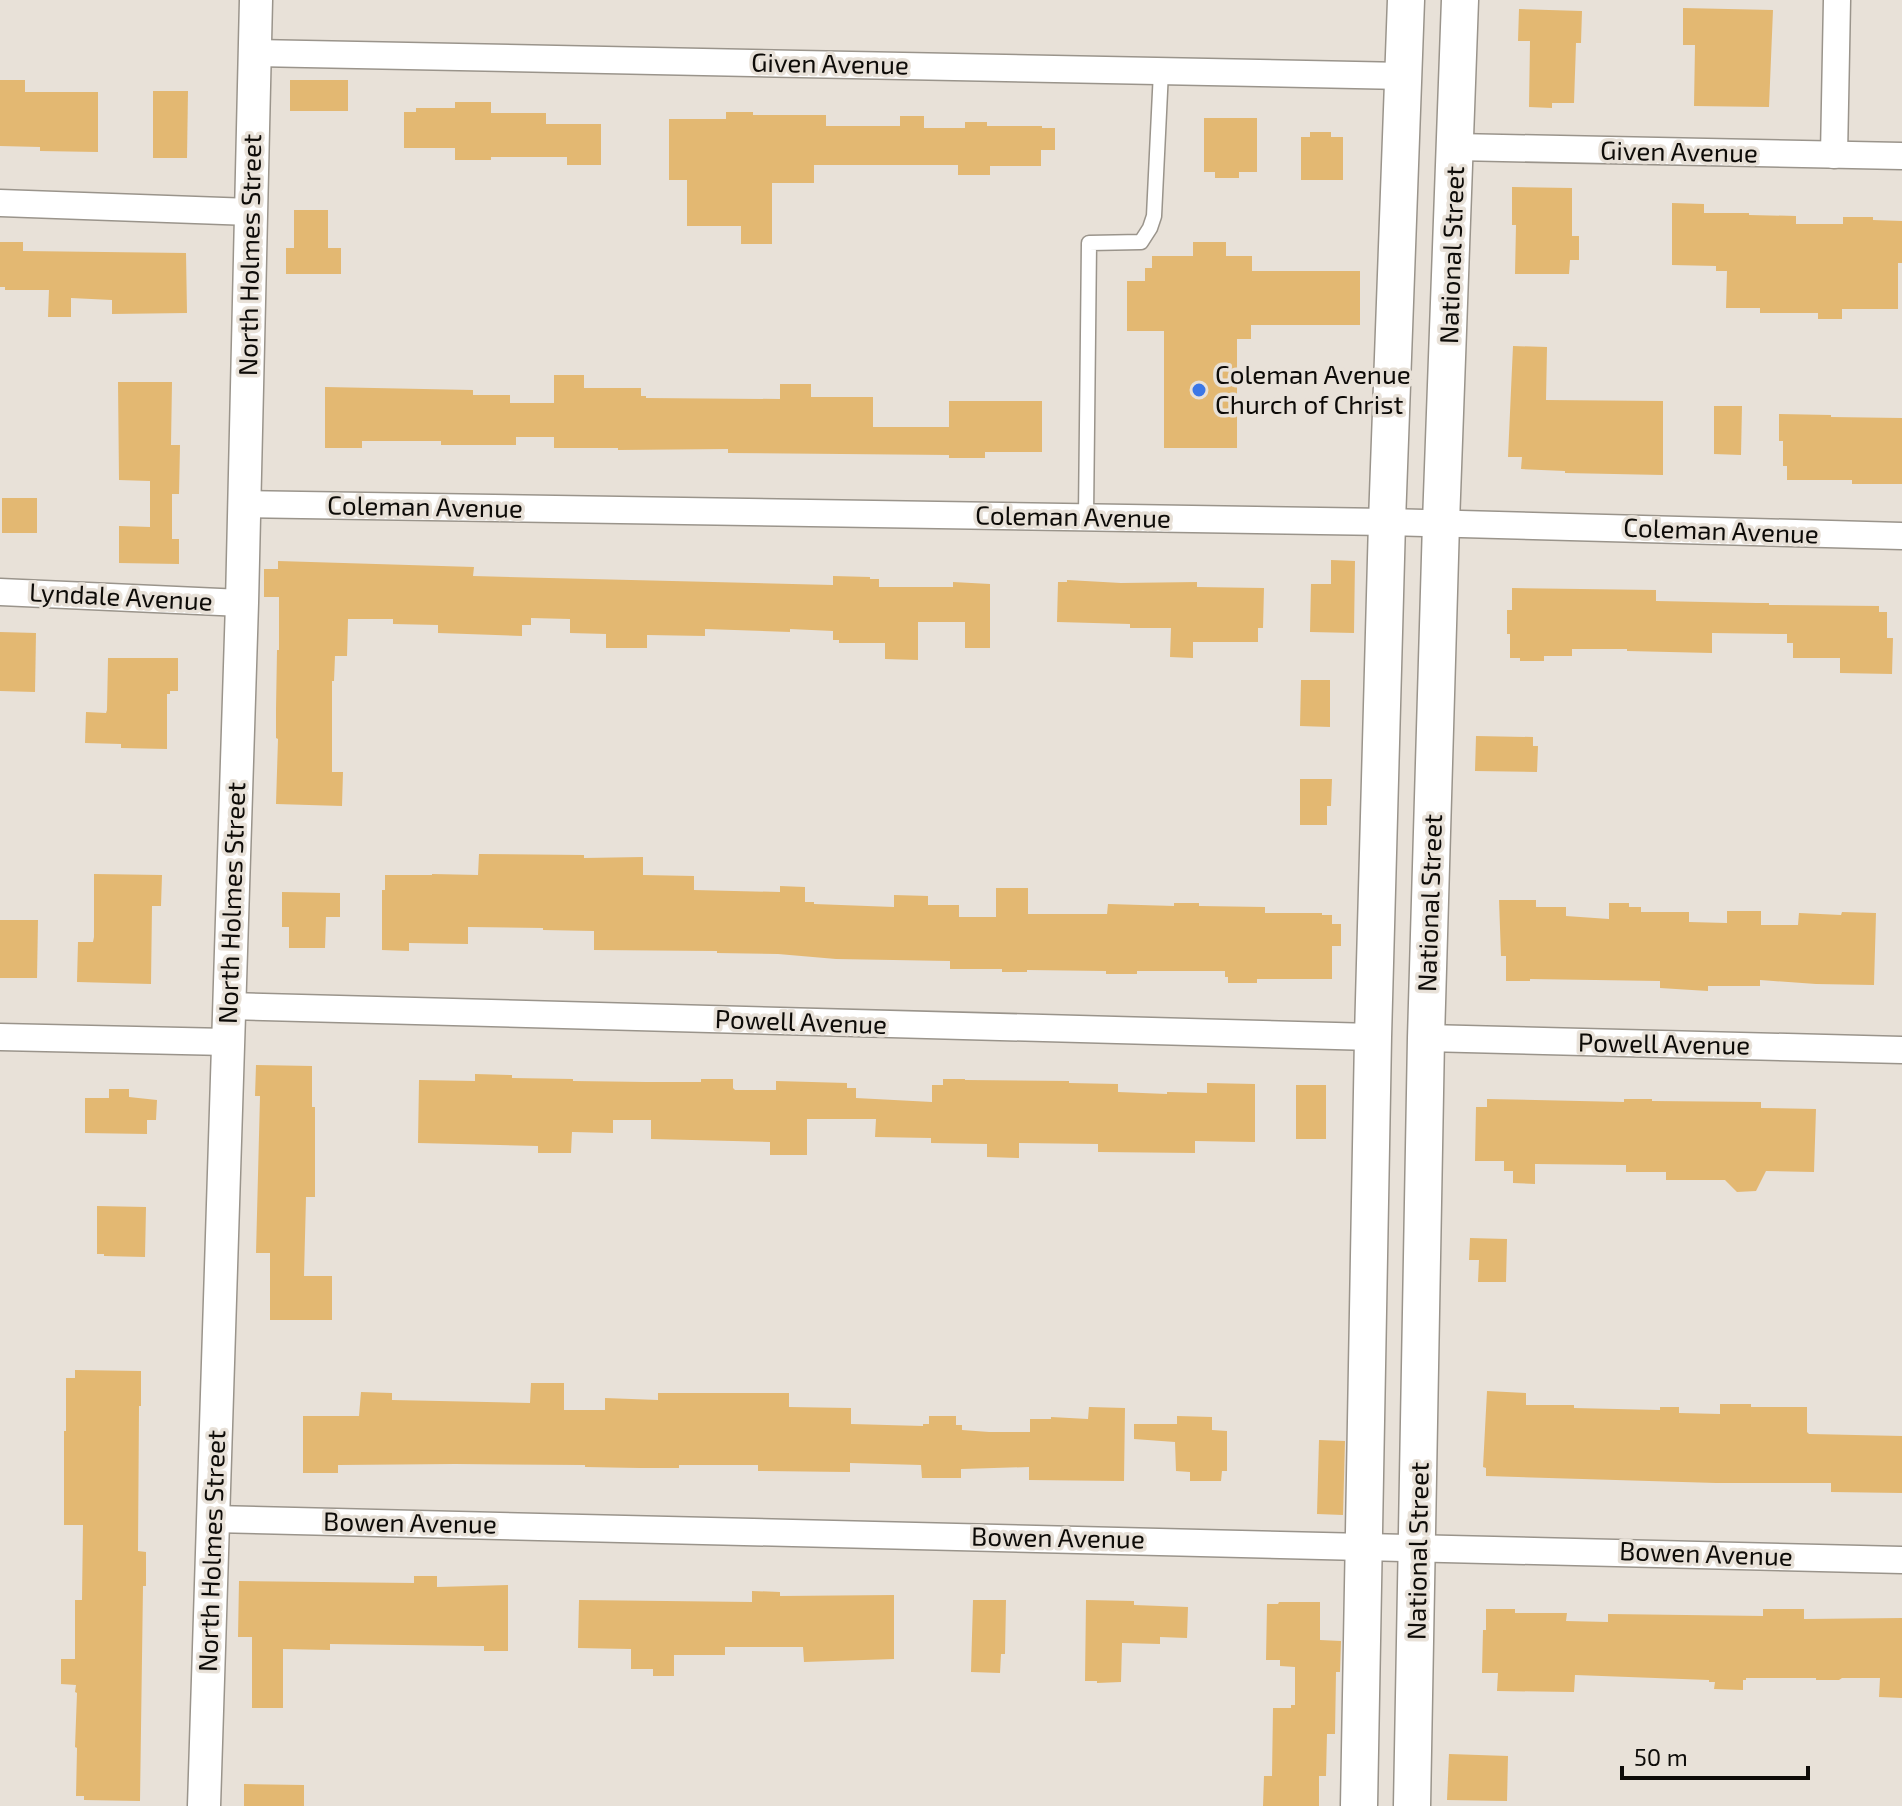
<svg xmlns="http://www.w3.org/2000/svg" width="1902" height="1806" font-family="'Exo 2',sans-serif">
  <style>
    .building { fill: #e3b872 }
    .lines { fill: none; stroke-linecap: round; stroke-linejoin: round }
    .service-casing { stroke: #9a948b; stroke-width: 17 }
    .minor-casing { stroke: #9a948b; stroke-width: 29 }
    .tertiary-casing { stroke: #9a948b; stroke-width: 35 }
    .secondary-casing { stroke: #9a948b; stroke-width: 39 }
    .service { stroke: #fff; stroke-width: 14 }
    .minor { stroke: #fff; stroke-width: 26 }
    .tertiary { stroke: #fff; stroke-width: 32 }
    .secondary { stroke: #fff; stroke-width: 36 }
    .poi-dot { fill: #3b77e6; stroke: #e8e1d8; stroke-width: 3 }
    .labels { text-anchor: middle; stroke-width: 7; stroke-linejoin: round; paint-order: stroke }
    .street-label { font-size: 26px; fill: #0d0b08; stroke: #e8e1d8 }
    .poi-label { font-size: 26px; fill: #0d0b08; stroke: #e8e1d8; text-anchor: start }
  </style>
  <rect width="100%" height="100%" fill="#e8e1d8"/>
  <g class="building">
    <polygon points="1683,8 1773,10 1769,107 1694,106 1695,45 1683,45"/>
    <polygon points="1519,9 1582,11 1581,43 1576,43 1574,103 1552,103 1552,108 1529,107 1530,41 1518,41"/>
    <polygon points="0,80 25,80 25,92 98,92 98,152 40,151 40,147 0,146"/>
    <rect x="290" y="80" width="58" height="31"/>
    <polygon points="153,91 188,91 187,158 153,158"/>
    <polygon points="455,102 491,102 491,113 546,113 546,124 601,124 601,165 567,165 567,157 491,157 491,160 455,160 455,148 404,148 404,112 416,112 416,108 455,108"/>
    <polygon points="726,112 753,112 753,115 826,115 826,126 900,126 900,116 924,116 924,128 965,128 965,122 987,122 987,126 1042,126 1042,128 1055,128 1055,150 1041,150 1041,166 990,166 990,175 958,175 958,165 814,165 814,183 772,183 772,244 741,244 741,226 687,226 687,180 669,180 669,119 726,119"/>
    <polygon points="1204,118 1257,118 1257,172 1239,172 1239,178 1215,178 1215,172 1204,172"/>
    <polygon points="1310,132 1331,132 1331,137 1343,137 1343,180 1301,180 1301,137 1310,137"/>
    <polygon points="1512,187 1572,188 1572,236 1579,236 1579,260 1570,260 1569,274 1515,274 1516,225 1512,225"/>
    <polygon points="1672,203 1704,204 1704,213 1749,213 1749,215 1796,216 1796,224 1843,224 1843,217 1873,217 1873,220 1902,221 1902,263 1898,263 1898,309 1842,309 1842,319 1818,319 1818,313 1760,313 1760,308 1726,308 1727,271 1716,271 1716,266 1672,265"/>
    <polygon points="294,210 328,210 328,248 341,248 341,274 286,274 286,248 294,248"/>
    <polygon points="0,242 23,242 23,251 186,253 187,313 112,314 112,300 71,298 71,317 48,317 49,290 5,290 5,287 0,287"/>
    <polygon points="1193,242 1226,242 1226,256 1252,256 1252,271 1360,271 1360,325 1251,325 1251,339 1237,339 1237,448 1164,448 1164,331 1127,331 1127,281 1145,281 1145,268 1152,268 1152,256 1193,256"/>
    <polygon points="1513,346 1547,347 1546,400 1663,401 1663,475 1565,473 1565,471 1521,469 1522,457 1508,457"/>
    <polygon points="554,375 584,375 584,388 641,388 641,396 646,396 646,398 780,399 780,384 811,384 811,397 873,397 873,427 949,427 949,401 1042,401 1042,452 985,452 985,458 949,458 949,455 728,453 728,449 618,450 618,448 554,448 554,437 516,437 516,445 441,445 441,441 362,441 362,448 325,448 325,387 473,390 473,395 510,395 510,403 554,403"/>
    <polygon points="118,382 172,382 171,445 180,445 179,494 172,494 172,539 179,539 179,564 119,563 119,526 150,527 150,481 119,480"/>
    <polygon points="1714,406 1742,406 1741,455 1714,454"/>
    <polygon points="1779,414 1831,415 1831,417 1902,418 1902,484 1852,484 1852,480 1787,480 1787,466 1783,466 1783,441 1779,441"/>
    <rect x="2" y="498" width="35" height="35"/>
    <polygon points="1331,560 1355,561 1354,633 1310,632 1311,584 1331,584"/>
    <polygon points="278,561 474,567 473,576 833,585 833,576 870,577 870,579 879,579 879,587 953,587 953,582 990,584 990,648 965,648 965,622 918,622 918,660 885,659 885,643 839,643 839,640 833,640 833,631 790,629 790,632 705,629 705,636 647,635 647,648 606,648 606,634 570,633 570,619 531,618 531,625 522,625 522,636 438,633 438,625 393,624 393,619 348,619 347,656 335,656 334,681 332,681 332,772 343,772 342,806 276,804 278,739 276,738 276,709 277,650 279,650 279,597 264,597 264,569 278,569"/>
    <polygon points="1067,580 1121,583 1197,582 1197,587 1264,588 1263,628 1258,628 1258,642 1193,642 1193,658 1170,657 1171,628 1130,628 1130,624 1057,622 1058,582 1067,582"/>
    <polygon points="1512,588 1656,590 1656,601 1756,603 1769,603 1769,605 1879,606 1879,612 1887,612 1887,638 1893,638 1892,674 1840,673 1840,658 1793,658 1793,643 1787,643 1787,634 1712,633 1712,653 1627,651 1627,649 1572,649 1572,656 1544,656 1544,661 1520,661 1520,658 1510,658 1510,634 1507,634 1507,610 1512,610"/>
    <polygon points="0,632 36,633 35,692 0,691"/>
    <polygon points="108,658 178,658 178,691 170,691 170,694 167,694 167,749 121,748 121,744 85,743 86,712 106,713 107,710"/>
    <polygon points="1301,680 1330,680 1330,727 1300,726"/>
    <polygon points="1476,736 1533,737 1533,746 1538,746 1537,772 1475,771"/>
    <polygon points="1300,779 1332,779 1331,806 1327,806 1327,825 1300,825"/>
    <polygon points="479,854 584,855 584,858 643,857 643,875 694,876 694,890 780,892 780,886 805,887 805,902 814,902 814,904 894,907 894,895 928,896 928,905 959,905 959,917 996,917 996,888 1028,888 1028,914 1107,914 1108,904 1174,906 1174,903 1199,903 1199,906 1265,907 1265,913 1322,913 1322,915 1332,915 1332,924 1341,924 1341,946 1332,946 1332,979 1257,979 1257,983 1228,983 1228,977 1225,977 1225,971 1137,971 1137,974 1106,974 1106,971 1027,970 1027,972 1002,972 1002,969 950,969 950,961 836,959 778,954 717,953 717,951 594,950 594,931 543,930 543,928 468,927 468,944 409,943 409,951 382,950 382,890 385,890 385,875 432,875 432,874 478,875"/>
    <polygon points="94,874 162,875 161,906 152,906 151,984 77,982 78,942 93,942 94,937"/>
    <polygon points="282,892 340,893 340,917 326,917 325,948 289,948 289,927 282,927"/>
    <polygon points="1499,900 1536,900 1536,907 1566,907 1566,916 1609,919 1609,903 1629,903 1629,907 1641,907 1641,912 1689,912 1689,922 1727,923 1727,911 1761,911 1761,925 1798,925 1799,913 1841,915 1842,912 1876,913 1874,985 1816,984 1760,980 1760,986 1708,986 1708,991 1660,988 1660,981 1530,979 1530,981 1506,981 1506,956 1501,956"/>
    <polygon points="0,920 38,920 37,978 0,978"/>
    <polygon points="256,1065 312,1066 312,1107 315,1107 315,1197 306,1197 304,1276 332,1276 332,1320 270,1320 270,1253 256,1253 260,1096 255,1096"/>
    <polygon points="475,1074 512,1075 512,1078 573,1079 573,1081 646,1082 701,1082 701,1079 733,1079 733,1088 735,1090 776,1090 776,1081 847,1083 847,1088 856,1088 856,1098 932,1102 932,1085 943,1085 943,1079 965,1079 965,1080 1069,1081 1069,1083 1118,1084 1118,1092 1167,1094 1167,1092 1207,1093 1207,1083 1255,1084 1255,1142 1195,1141 1195,1153 1098,1152 1098,1144 1019,1143 1019,1158 987,1157 987,1144 931,1143 931,1138 875,1137 876,1119 807,1119 807,1155 770,1155 770,1142 651,1139 651,1120 613,1120 613,1133 572,1132 571,1153 538,1153 538,1146 418,1143 419,1080 475,1081"/>
    <rect x="1296" y="1085" width="30" height="54"/>
    <polygon points="109,1089 129,1089 129,1097 157,1100 156,1120 147,1120 147,1134 85,1133 85,1098 109,1098"/>
    <polygon points="1487,1099 1624,1102 1624,1099 1652,1099 1652,1101 1761,1102 1761,1108 1816,1109 1814,1172 1766,1171 1756,1191 1737,1192 1725,1180 1666,1180 1666,1172 1626,1172 1626,1165 1535,1164 1535,1184 1513,1183 1513,1171 1504,1171 1504,1161 1475,1161 1476,1107 1487,1107"/>
    <polygon points="97,1206 146,1207 145,1257 104,1256 104,1254 97,1254"/>
    <polygon points="1470,1238 1507,1239 1506,1282 1478,1282 1479,1260 1469,1260"/>
    <polygon points="75,1370 141,1371 141,1406 139,1406 138,1551 146,1552 146,1586 143,1586 140,1801 84,1800 84,1796 76,1796 77,1748 75,1747 77,1693 75,1692 76,1685 61,1684 61,1659 75,1659 75,1600 82,1600 83,1525 64,1525 64,1431 66,1431 66,1378 75,1378"/>
    <polygon points="531,1383 564,1383 564,1410 605,1410 605,1398 658,1400 658,1393 789,1393 789,1407 851,1408 851,1424 923,1426 923,1424 929,1424 929,1416 956,1416 956,1425 962,1425 962,1430 989,1432 1030,1432 1030,1419 1051,1419 1051,1417 1088,1419 1089,1407 1125,1408 1124,1481 1029,1480 1029,1467 961,1469 961,1478 922,1478 921,1465 850,1463 850,1472 758,1471 758,1465 679,1465 679,1468 640,1468 585,1467 585,1465 455,1464 338,1465 338,1473 303,1473 303,1416 359,1416 361,1392 392,1393 392,1400 530,1403"/>
    <polygon points="1487,1391 1526,1393 1526,1405 1574,1405 1574,1408 1660,1410 1660,1407 1679,1407 1679,1413 1720,1414 1720,1404 1751,1404 1751,1407 1807,1407 1807,1432 1809,1434 1902,1436 1902,1493 1831,1492 1831,1483 1716,1483 1486,1476 1486,1468 1483,1467"/>
    <polygon points="1177,1416 1212,1417 1212,1430 1227,1431 1227,1471 1222,1471 1221,1481 1190,1481 1190,1472 1176,1471 1175,1442 1134,1439 1134,1424 1177,1424"/>
    <polygon points="1319,1440 1345,1441 1343,1515 1317,1514"/>
    <polygon points="414,1576 437,1576 437,1587 508,1585 508,1651 484,1651 484,1646 479,1646 330,1644 330,1650 283,1649 283,1708 252,1708 252,1637 238,1637 239,1581 414,1583"/>
    <polygon points="752,1591 780,1592 780,1596 894,1595 894,1659 804,1662 803,1647 725,1647 725,1655 674,1655 674,1676 653,1676 653,1669 631,1669 631,1649 578,1648 579,1600 752,1602"/>
    <polygon points="973,1600 1006,1600 1005,1654 1001,1654 1000,1673 971,1672"/>
    <polygon points="1086,1600 1134,1601 1134,1605 1188,1607 1187,1638 1160,1637 1160,1644 1122,1643 1121,1682 1097,1683 1097,1681 1085,1681"/>
    <polygon points="1279,1602 1320,1602 1320,1640 1341,1641 1340,1672 1336,1672 1335,1734 1327,1734 1326,1776 1319,1776 1319,1806 1263,1806 1264,1776 1272,1776 1273,1708 1291,1708 1291,1705 1295,1705 1295,1667 1280,1666 1280,1660 1266,1660 1267,1604 1278,1604"/>
    <polygon points="1486,1609 1515,1609 1515,1613 1567,1613 1566,1621 1608,1622 1608,1614 1763,1616 1763,1609 1804,1609 1804,1619 1902,1618 1902,1698 1879,1697 1880,1678 1842,1678 1839,1680 1816,1680 1816,1678 1746,1678 1746,1680 1743,1680 1743,1690 1714,1689 1715,1682 1709,1682 1709,1680 1575,1675 1574,1692 1497,1691 1498,1673 1482,1673 1483,1630 1486,1630"/>
    <polygon points="1449,1754 1508,1756 1507,1801 1447,1800"/>
    <polygon points="244,1784 304,1785 304,1806 244,1806"/>
  </g>
  <g class="lines">
    <defs>
      <polyline id="service" points="1086,517 1089,243 1141,242 1150,228 1154,216 1161,71"/>
      <g id="minor">
        <polyline points="255,53 1404,76"/>
        <polyline points="1456,147 1902,156"/>
        <polyline points="1834,155 1837,0"/>
        <polyline points="0,203 251,212"/>
        <polyline points="244,504 1387,522 1902,536"/>
        <polyline points="0,592 242,603"/>
        <polyline points="229,1006 1373,1037"/>
        <polyline points="0,1037 227,1042"/>
        <polyline points="1426,1038 1902,1050"/>
        <polyline points="213,1519 1902,1560"/>
      </g>
      <polyline id="tertiary" points="204,1806 242,603 256,0"/>
      <g id="secondary">
        <polyline points="1359,1806 1373,1037 1387,522 1406,0"/>
        <polyline points="1412,1806 1426,1038 1441,523 1460,0"/>
      </g>
    </defs>
    <use href="#service" class="service-casing"/>
    <use href="#minor" class="minor-casing"/>
    <use href="#tertiary" class="tertiary-casing"/>
    <use href="#secondary" class="secondary-casing"/>
    <use href="#service" class="service"/>
    <use href="#minor" class="minor"/>
    <use href="#tertiary" class="tertiary"/>
    <use href="#secondary" class="secondary"/>
  </g>
  <circle class="poi-dot" cx="1199" cy="390" r="8"/>
  <g class="labels">
    <g class="street-label">
      <text transform="translate(830 64) rotate(1)" y="9">Given Avenue</text>
      <text transform="translate(1679 152) rotate(1)" y="9">Given Avenue</text>
      <text transform="translate(250 255) rotate(-89)" y="9">North Holmes Street</text>
      <text transform="translate(1452 255) rotate(-88)" y="9">National Street</text>
      <text transform="translate(425 507) rotate(1)" y="9">Coleman Avenue</text>
      <text transform="translate(1073 517) rotate(1)" y="9">Coleman Avenue</text>
      <text transform="translate(1721 531) rotate(2)" y="9">Coleman Avenue</text>
      <text transform="translate(121 597) rotate(3)" y="9">Lyndale Avenue</text>
      <text transform="translate(232 903) rotate(-88)" y="9">North Holmes Street</text>
      <text transform="translate(1430 903) rotate(-88)" y="9">National Street</text>
      <text transform="translate(801 1022) rotate(2)" y="9">Powell Avenue</text>
      <text transform="translate(1664 1044) rotate(1)" y="9">Powell Avenue</text>
      <text transform="translate(410 1523) rotate(1)" y="9">Bowen Avenue</text>
      <text transform="translate(1058 1538) rotate(1)" y="9">Bowen Avenue</text>
      <text transform="translate(212 1551) rotate(-88)" y="9">North Holmes Street</text>
      <text transform="translate(1418 1551) rotate(-89)" y="9">National Street</text>
      <text transform="translate(1706 1554) rotate(2)" y="9">Bowen Avenue</text>
    </g>
    <g class="poi-label">
      <text x="1215" y="384">Coleman Avenue<tspan x="1215" dy="30">Church of Christ</tspan></text>
    </g>
  </g>
  <path d="M1622 1766v12h186v-12" fill="none" stroke="#0d0b08" stroke-width="4"/>
  <text x="1634" y="1766" font-size="24" fill="#0d0b08" stroke="#e8e1d8" stroke-width="6" paint-order="stroke">50 m</text>
</svg>
